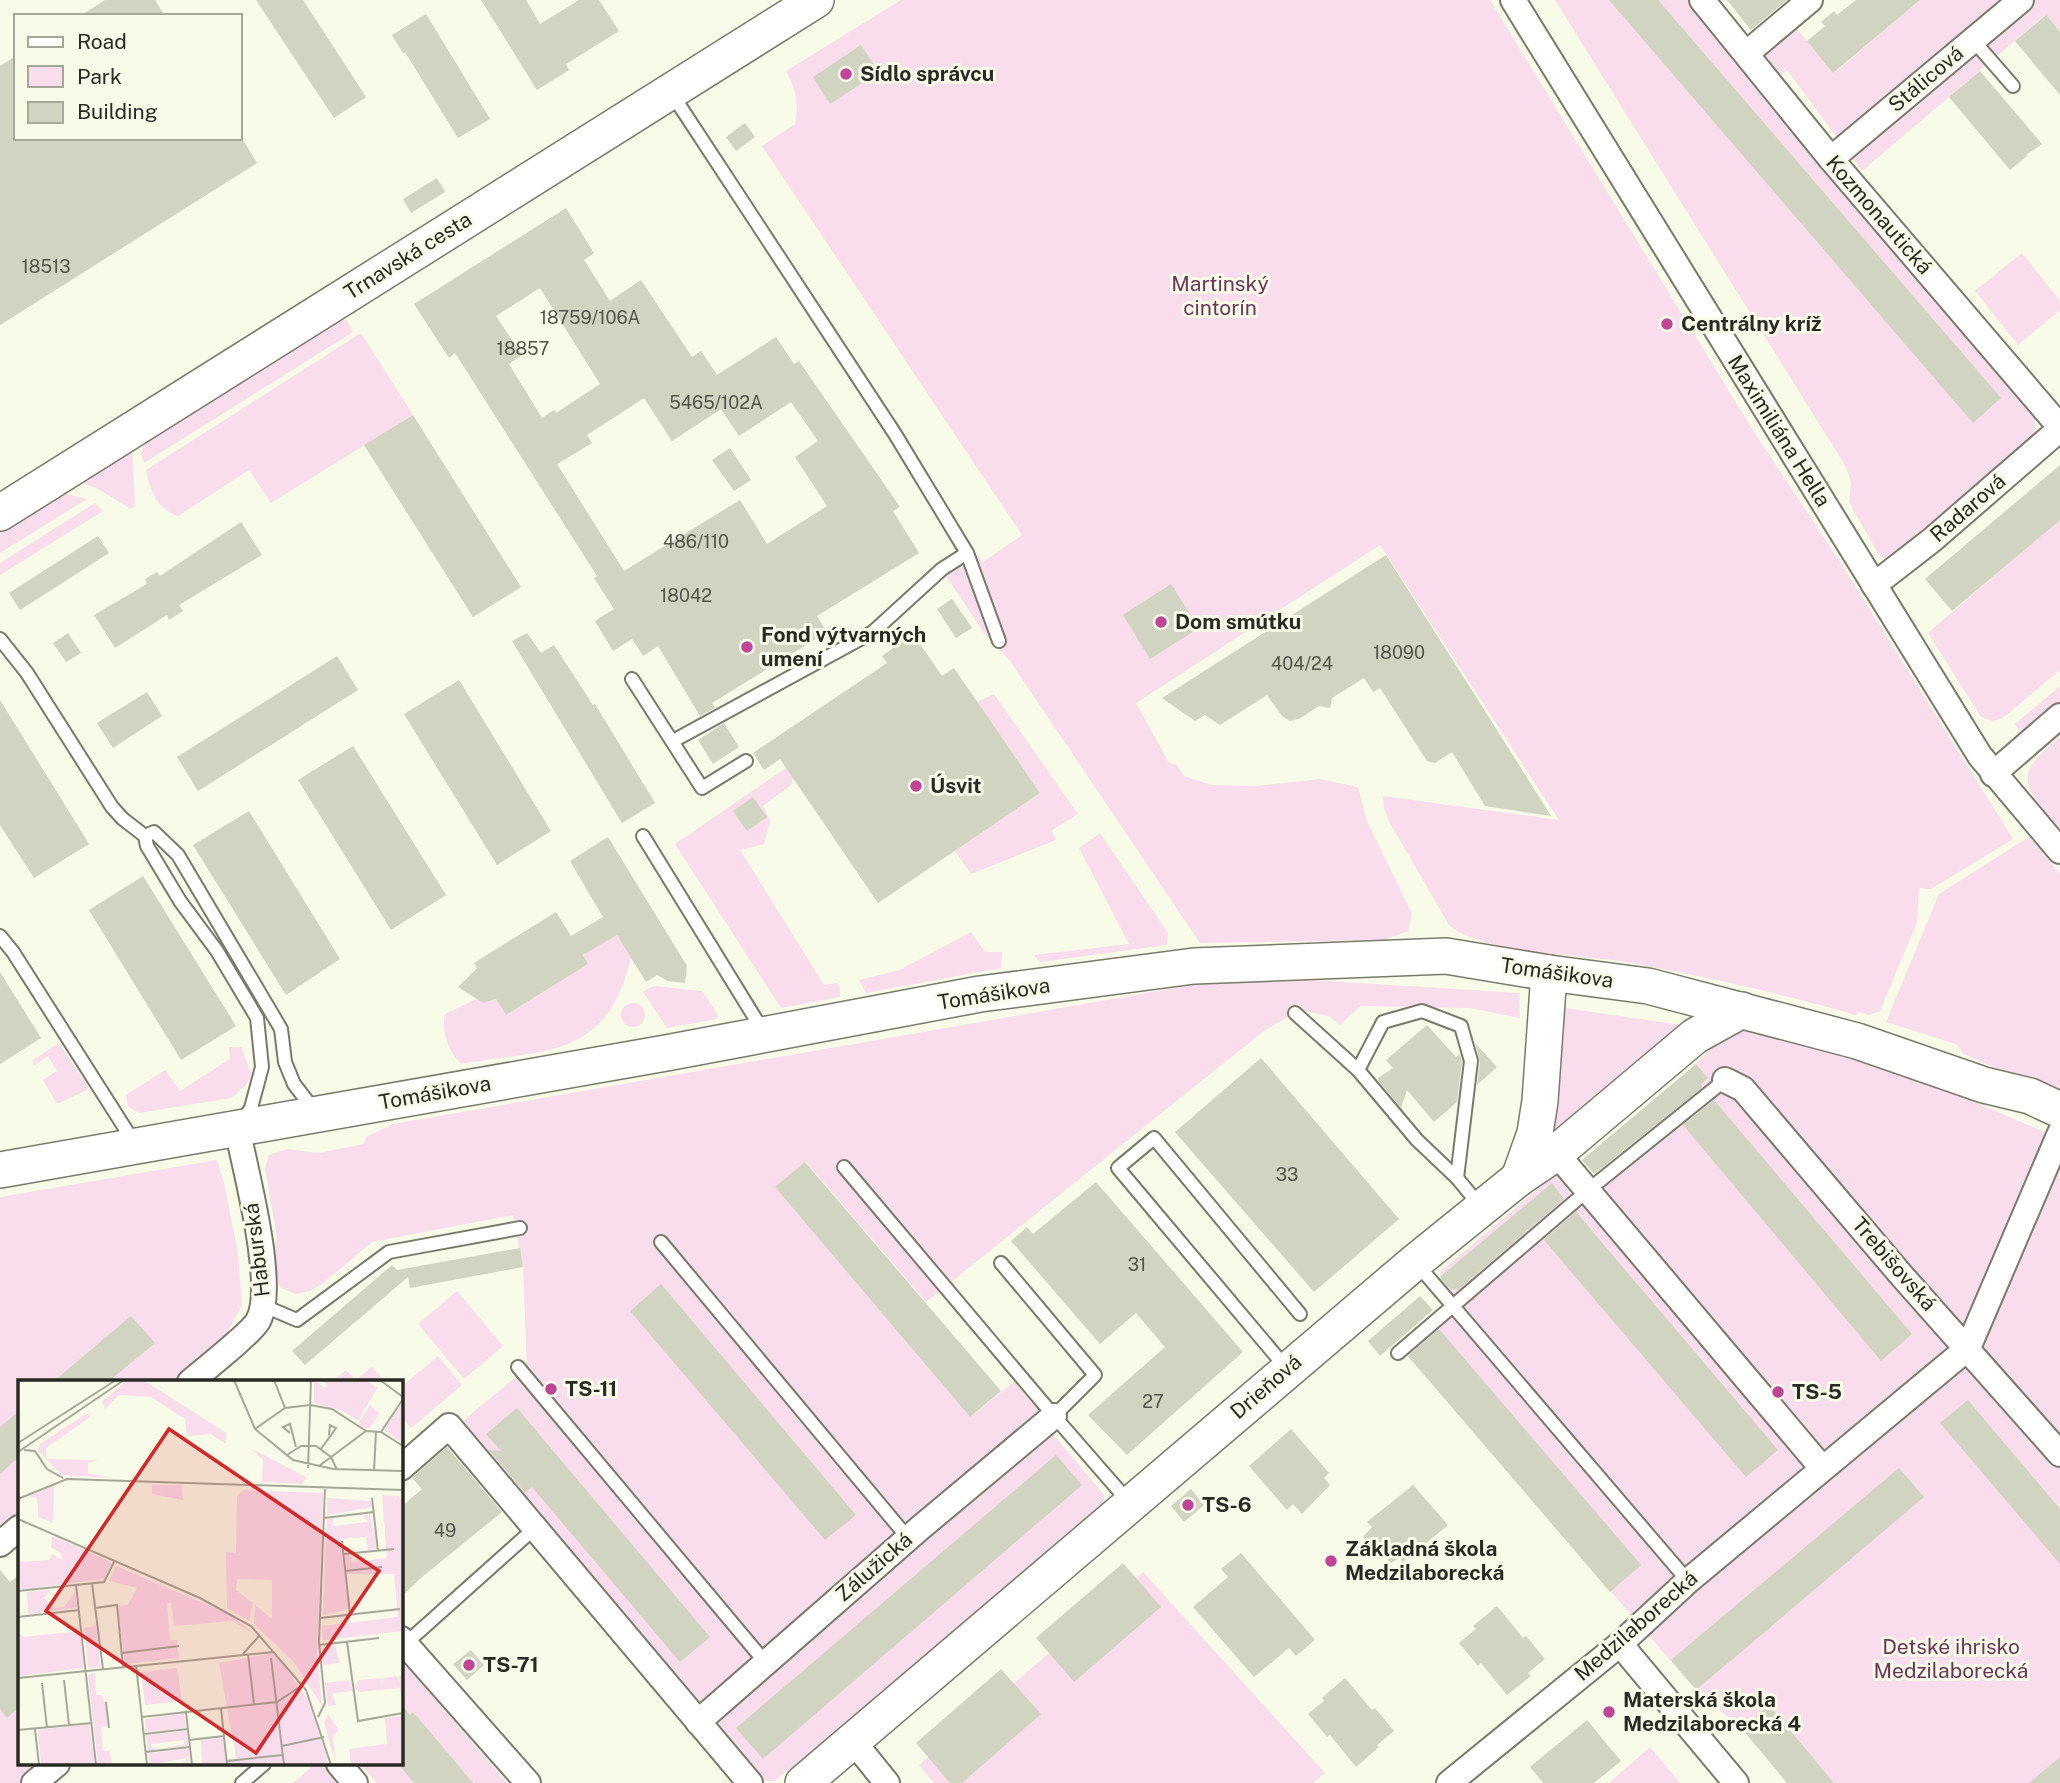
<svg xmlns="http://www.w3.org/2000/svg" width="2060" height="1783" font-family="'Public Sans',sans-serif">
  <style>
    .green { fill: #f9ddec }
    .building { fill: #d0d4c1; fill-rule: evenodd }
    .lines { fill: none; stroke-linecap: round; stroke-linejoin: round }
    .lane-casing { stroke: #787b6a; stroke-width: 16 }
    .street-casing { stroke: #787b6a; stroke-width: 28 }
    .secondary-casing { stroke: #787b6a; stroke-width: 38 }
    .lane { stroke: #fff; stroke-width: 12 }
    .street { stroke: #fff; stroke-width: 24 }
    .secondary { stroke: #fff; stroke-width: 35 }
    .poi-dot { fill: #c14596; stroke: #f7fbe8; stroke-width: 2.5 }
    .labels { text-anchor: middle; stroke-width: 6; stroke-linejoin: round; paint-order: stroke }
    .number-label { font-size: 18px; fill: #53544a }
    .poi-label { font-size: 21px; font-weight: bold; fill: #292a23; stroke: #f7fbe8; text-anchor: start }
    .street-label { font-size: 21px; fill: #292a23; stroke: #f7fbe8 }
    .park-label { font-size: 21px; fill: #6f3459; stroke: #f7fbe8 }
    .inset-road { fill: none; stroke: #a5a799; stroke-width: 2 }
    .view { fill: #d62828; fill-opacity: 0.15; stroke: #d62828; stroke-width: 3.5 }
    .inset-edge { fill: none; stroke: #292a23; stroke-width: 3.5 }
  </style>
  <rect width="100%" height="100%" fill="#f7fbe8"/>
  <g class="green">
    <path d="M901,0H1490L1754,432L1842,565L2013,839L1931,889L1919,888L1917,922L1880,1011L1869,1015L1858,1012L1856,1015C1780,993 1703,976 1625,962C1579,954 1483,954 1449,925L1390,823L1384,809L1383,796L1559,820L1380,545L1136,703L1169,763L1177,765L1184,776L1211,785L1256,786L1320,779L1358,787L1367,821L1412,914L1408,931L1383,940L1200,943L1010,661L983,632L943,571L975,552L983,562L1022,535L762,146L795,124C799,102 796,90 786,71Z"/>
    <polygon points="1555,0 1689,0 2032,399 2036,414 2034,437 1893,559 1880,557 1849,502 1851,483 1846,467"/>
    <polygon points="1920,0 2060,0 2060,32 2045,15 1862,171 1787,70 1775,79 1754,53 1791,22 1834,73"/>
    <polygon points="2022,253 2060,301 2060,310 2018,345 1975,291"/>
    <polygon points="346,320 353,332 144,463 141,454 145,440 327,323"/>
    <path d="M361,333L413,415L271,503L249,470L178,516C157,509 150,491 146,470Z"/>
    <polygon points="132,444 135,506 131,509 98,489 75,480"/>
    <polygon points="66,494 87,499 0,553 0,527 55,495"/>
    <polygon points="95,503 103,511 0,575 0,563"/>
    <polygon points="2060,519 2060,670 2003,718 1993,721 1981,717 1928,633"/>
    <polygon points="2060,686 2060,704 2023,735 2015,724"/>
    <polygon points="994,694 1078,814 1052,830 1056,840 971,874 955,851 1040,793 977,702"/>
    <polygon points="876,706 873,724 793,778 791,785 763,806 770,821 764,844 740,850 824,985 837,983 840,987 840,997 781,1008 675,844"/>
    <path d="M2060,736V829C2023,785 2011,777 2060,736Z"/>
    <polygon points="1100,833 1168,933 1167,945 1040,962 1034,955 1129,944 1079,848"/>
    <polygon points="2029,837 2060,874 2060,1097 1964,1054 1956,1044 1886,1022 1939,894"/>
    <polygon points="971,932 985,952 1002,952 1001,968 866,993 859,980 900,970"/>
    <path d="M617,935L631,957C607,1059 548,1049 461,1064C449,1052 441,1032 445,1014L476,999L483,1002L496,999L506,1015L588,964L583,955Z"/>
    <polygon points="1245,976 1519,993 1520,1018 1470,1008 1360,1006 1340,1025 1329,1016 1300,1010 1265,1030 926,1302 806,1162 775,1187 970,1417 1014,1382 1044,1417 705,1705 692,1703 458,1425 527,1368 523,1267 513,1215 372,1242 322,1284 310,1291 296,1294 281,1288 274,1279 269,1260 277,1238 265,1168 269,1155 287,1149 319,1153 364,1144 366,1137 393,1124"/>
    <polygon points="653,986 702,991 718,1015 717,1019 667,1028 643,992"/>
    <circle cx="633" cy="1015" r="12"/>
    <polygon points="1565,1008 1688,1026 1552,1147 1560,1024"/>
    <polygon points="1730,1029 1761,1032 1936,1085 2060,1139 2060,1783 1834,1783 1769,1706 1742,1729 1696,1690 1399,1346 1455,1298 1442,1283 1440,1272 1559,1171 1571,1185 1568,1200 1708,1079 1696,1064"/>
    <polygon points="59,1043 87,1086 87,1090 57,1104 43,1080 57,1071 48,1056 34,1065 32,1061"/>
    <polygon points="229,1047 241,1047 252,1075 246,1085 231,1098 139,1113 128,1106 126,1095 165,1070 180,1091 230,1059"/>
    <polygon points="217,1160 224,1183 238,1253 242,1305 223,1340 174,1382 19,1382 19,1516 0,1533 0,1197"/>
    <polygon points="457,1291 503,1346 464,1379 418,1324"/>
    <polygon points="438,1356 462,1385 411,1428 401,1416 401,1387"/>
    <polygon points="372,1367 383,1379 379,1382 332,1382 346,1370 356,1380"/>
    <polygon points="1047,1427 1105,1496 1103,1504 775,1781 759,1781 704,1716"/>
    <polygon points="1143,1572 1325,1773 1313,1783 934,1783 919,1765"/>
    <polygon points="404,1663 507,1783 377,1783 360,1764 401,1764 401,1666"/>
    <polygon points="19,1707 19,1764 40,1764 18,1783 0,1783 0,1709 7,1717"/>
    <polygon points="1650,1747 1680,1783 1609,1783"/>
    <polygon points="315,1764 321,1764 337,1783 293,1783"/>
  </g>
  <g class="building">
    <polygon points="105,0 155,0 165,16 80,16"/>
    <polygon points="256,0 303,0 366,97 334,118"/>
    <polygon points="481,0 526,0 540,24 579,0 599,0 619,31 566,64 569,70 537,90"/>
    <polygon points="1609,0 1658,0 2001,398 1973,423"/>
    <polygon points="1727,0 1787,0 1751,30"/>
    <polygon points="1856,0 1920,0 1833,73 1807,41 1825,26 1821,22 1827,17 1834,11 1837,15"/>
    <polygon points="426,14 490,119 458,138 405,52 403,53 392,35"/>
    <polygon points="2046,15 2060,32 2060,95 2015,41"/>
    <polygon points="861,45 879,72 830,104 813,77"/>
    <polygon points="16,56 16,138 242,138 257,163 0,325 0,66"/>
    <polygon points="1980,71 2042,144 2026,155 2027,156 2010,170 1949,97"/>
    <polygon points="745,123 755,137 736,151 726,137"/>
    <polygon points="437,178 445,192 411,213 403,199"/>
    <path d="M566,208L594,253L584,260L610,301L641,280L692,357L701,351L717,375L776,337L794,364L799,361L900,507L893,511L919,553L817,616L827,632L712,703L715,708L700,716L658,646L643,656L632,639L613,651L595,621L614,609L594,578L597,576L455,353L449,358L414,304ZM540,288L600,384L556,413L554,410L542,418L509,364L522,355L496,316ZM644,398L672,441L721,409L739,436L791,402L818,441L795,457L827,506L767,544L740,500L624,571L557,464L592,443L587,435Z"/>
    <polygon points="413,415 521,587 473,617 364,445"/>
    <polygon points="730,448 751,480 734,491 712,460"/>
    <polygon points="2060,465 2060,520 1952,611 1925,579"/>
    <polygon points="241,522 262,555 179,605 183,611 169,620 167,615 115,648 94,615 147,584 145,579 157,572 160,576"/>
    <polygon points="98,536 109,553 20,610 9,593"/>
    <polygon points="1386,555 1485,711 1551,816 1485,806 1452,752 1435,763 1427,761 1380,688 1373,692 1364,678 1332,698 1330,708 1319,706 1299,719 1290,721 1282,716 1267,695 1220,725 1205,715 1195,721 1162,698"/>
    <polygon points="1171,584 1199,628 1150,659 1123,615"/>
    <polygon points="952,599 972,628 956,638 937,609"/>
    <polygon points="68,633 81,653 66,662 53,643"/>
    <polygon points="527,633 541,653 554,645 593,705 595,704 655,803 622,823 512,641"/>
    <polygon points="913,634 942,676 954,668 1040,793 878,903 780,759 764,770 753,753 887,663 882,656"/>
    <polygon points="337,656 358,690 198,791 177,757"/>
    <polygon points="459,680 551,831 497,865 404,714"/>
    <polygon points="147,692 162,716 113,748 97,723"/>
    <polygon points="0,700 89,844 34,878 0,825"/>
    <polygon points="724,723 739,747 713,764 698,740"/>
    <polygon points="353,746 446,895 391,930 298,780"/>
    <polygon points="753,797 767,817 747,831 733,811"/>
    <polygon points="249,811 340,959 286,995 193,845"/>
    <polygon points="608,837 687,966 685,983 668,981 657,975 646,982 617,935 583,955 588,964 506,1015 496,999 483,1003 458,987 477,968 474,963 556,912 571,936 603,917 570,861"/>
    <polygon points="143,876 236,1026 181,1060 89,910"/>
    <polygon points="0,972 41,1038 0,1064"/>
    <polygon points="1427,1025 1456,1057 1460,1054 1462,1062 1457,1102 1434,1122 1407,1090 1401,1108 1377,1079 1393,1068 1386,1060"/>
    <polygon points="1475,1043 1497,1067 1477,1085 1480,1062"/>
    <polygon points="1261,1058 1399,1219 1314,1292 1175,1132"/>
    <polygon points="1696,1064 1708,1078 1701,1085 1703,1087 1594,1174 1582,1160"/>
    <polygon points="1714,1100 1912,1334 1881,1361 1683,1125"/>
    <polygon points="805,1162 1001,1391 970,1417 775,1187"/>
    <polygon points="1096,1182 1243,1352 1127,1455 1088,1415 1165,1347 1136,1313 1100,1344 1011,1241 1027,1227 1033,1234"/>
    <polygon points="1552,1183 1564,1199 1458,1290 1450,1289 1440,1278 1441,1276"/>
    <polygon points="1576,1212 1778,1450 1746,1477 1544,1240"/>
    <polygon points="520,1248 523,1267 410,1288 408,1277 305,1365 292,1351 392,1265 397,1270"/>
    <polygon points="661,1284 856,1515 825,1540 630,1311"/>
    <polygon points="1420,1296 1433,1310 1380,1356 1368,1341"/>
    <polygon points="131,1316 155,1343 108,1382 53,1382"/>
    <polygon points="1439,1329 1641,1565 1610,1592 1408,1356"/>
    <polygon points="1968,1400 2060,1509 2060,1564 1940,1423"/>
    <polygon points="517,1408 710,1637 680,1662 532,1487 525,1493 489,1450 501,1451 486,1434"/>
    <polygon points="19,1411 19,1457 0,1474 0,1427"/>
    <polygon points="1291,1429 1329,1473 1324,1478 1330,1485 1302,1514 1293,1504 1287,1510 1249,1466"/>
    <polygon points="447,1447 502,1512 422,1577 401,1597 401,1507 422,1489 412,1478"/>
    <polygon points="1056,1455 1082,1485 763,1759 736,1728"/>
    <polygon points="1899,1468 1924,1497 1696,1690 1671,1660"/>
    <polygon points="1413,1485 1448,1525 1403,1562 1399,1558 1391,1563 1363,1537 1372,1527 1367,1522"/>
    <polygon points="1191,1489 1204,1505 1184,1522 1171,1506"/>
    <polygon points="1241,1553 1315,1640 1296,1656 1289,1648 1254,1677 1193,1607 1228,1577 1221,1569"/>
    <polygon points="1123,1563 1161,1607 1074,1682 1036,1638"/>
    <polygon points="0,1570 10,1582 19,1575 19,1707 7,1718 0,1709"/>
    <polygon points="1497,1606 1523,1638 1526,1636 1545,1659 1528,1673 1531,1676 1507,1695 1481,1663 1478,1666 1459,1643 1476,1629 1473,1626"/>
    <polygon points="471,1650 484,1665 467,1680 453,1664"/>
    <polygon points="1001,1669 1041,1714 962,1783 950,1783 916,1743"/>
    <polygon points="1345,1678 1372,1710 1375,1708 1394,1731 1377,1745 1379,1747 1356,1767 1330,1735 1327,1737 1308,1714 1324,1701 1322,1698"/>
    <polygon points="401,1704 410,1715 413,1712 473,1783 414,1783 401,1767"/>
    <polygon points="1769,1705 1834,1783 1787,1783 1742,1729"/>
    <polygon points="1587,1720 1621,1761 1594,1783 1543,1783 1530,1767"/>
    <polygon points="2060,1757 2060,1783 2029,1783"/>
  </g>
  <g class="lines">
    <defs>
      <g id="lane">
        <polyline points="1973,40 2013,86"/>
        <polyline points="672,94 895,434 967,553 999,641"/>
        <polyline points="0,639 27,673 112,807 123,819 145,836 147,846 180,901 217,951 257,1018 262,1067 251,1108 241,1123"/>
        <polyline points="632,679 702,788 746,761"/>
        <polyline points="673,741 873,632 942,569 967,553"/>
        <polyline points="145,836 154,832 178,855 281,1029 285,1062 294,1084 314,1110"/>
        <polyline points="643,836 763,1031"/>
        <polyline points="0,936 13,952 135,1144"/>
        <polyline points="1295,1013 1358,1070 1417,1140 1457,1178 1481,1207"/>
        <polyline points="1358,1070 1383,1022 1422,1011 1461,1026 1471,1061 1457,1178"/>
        <polyline points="844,1167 1054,1416"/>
        <polyline points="661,1242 908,1538"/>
        <polyline points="1001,1263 1095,1375 1054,1416 1128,1501"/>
        <polyline points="1417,1264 1688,1581"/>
        <polyline points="264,1306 297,1320 389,1252 520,1228"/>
        <polyline points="1398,1353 1587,1191 1725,1080"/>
        <polyline points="518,1367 765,1662"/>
        <polyline points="1287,1369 1118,1168 1154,1138 1300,1314"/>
        <polyline points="404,1645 536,1527"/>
        <polyline points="242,1783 264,1764"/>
      </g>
      <g id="street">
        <polyline points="1513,0 1980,756 2060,851"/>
        <polyline points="1702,0 1831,159 2060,427"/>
        <polyline points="1747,53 1810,0"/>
        <polyline points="1831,159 2021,0"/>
        <polyline points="1874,585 1932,540 2060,429"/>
        <polyline points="1993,774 2060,716"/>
        <polyline points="1725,1080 1743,1089 1902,1276 2060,1454"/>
        <polyline points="1556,1153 1822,1468"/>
        <path d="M190,1382C204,1370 251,1333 258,1321C277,1286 245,1169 237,1128"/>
        <polyline points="401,1468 449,1426 750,1783"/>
        <polyline points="0,1544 19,1528"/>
        <polyline points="401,1639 528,1783"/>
        <polyline points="1620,1644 1736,1783"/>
        <polyline points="698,1722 920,1528 1054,1416"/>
        <polyline points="853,1741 887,1783"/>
        <polyline points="339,1764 355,1783"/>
        <polyline points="34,1783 57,1764"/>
        <polyline points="1449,1783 1620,1644 1688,1581 1968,1348 2060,1133"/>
      </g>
      <g id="secondary">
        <polyline points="0,513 816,0"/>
        <polyline points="0,1170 666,1053 980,994 1194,966 1446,956 1549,973 1648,986 1857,1041 1984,1085 2030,1096 2060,1110"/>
        <polyline points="1519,1178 1535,1133 1540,1101 1549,973"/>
        <polyline points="803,1783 1415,1262 1519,1178 1556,1153 1695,1036 1742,1010"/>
      </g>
    </defs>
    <use href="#lane" class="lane-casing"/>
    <use href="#street" class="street-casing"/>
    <use href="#secondary" class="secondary-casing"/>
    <use href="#lane" class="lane"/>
    <use href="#street" class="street"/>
    <use href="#secondary" class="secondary"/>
  </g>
  <g class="poi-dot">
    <circle cx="846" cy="74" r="7"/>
    <circle cx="1667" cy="324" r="7"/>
    <circle cx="1161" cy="622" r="7"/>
    <circle cx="747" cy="647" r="7"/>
    <circle cx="916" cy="786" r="7"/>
    <circle cx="551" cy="1389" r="7"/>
    <circle cx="1778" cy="1392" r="7"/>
    <circle cx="1188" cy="1505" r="7"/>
    <circle cx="1331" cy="1561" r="7"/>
    <circle cx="469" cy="1665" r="7"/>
    <circle cx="1609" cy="1712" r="7"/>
  </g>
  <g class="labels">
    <g class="number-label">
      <text x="46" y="273">18513</text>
      <text x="590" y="324">18759/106A</text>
      <text x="523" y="355">18857</text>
      <text x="716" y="409">5465/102A</text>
      <text x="696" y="548">486/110</text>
      <text x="686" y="602">18042</text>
      <text x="1399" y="659">18090</text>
      <text x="1302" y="670">404/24</text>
      <text x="1287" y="1181">33</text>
      <text x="1137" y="1271">31</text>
      <text x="1153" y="1408">27</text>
      <text x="445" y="1537">49</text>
    </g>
    <g class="poi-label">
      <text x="860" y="81">Sídlo správcu</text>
      <text x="1681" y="331">Centrálny kríž</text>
      <text x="1175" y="629">Dom smútku</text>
      <text x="761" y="642">Fond výtvarných<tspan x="761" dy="24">umení</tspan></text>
      <text x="930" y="793">Úsvit</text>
      <text x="565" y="1396">TS-11</text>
      <text x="1792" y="1399">TS-5</text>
      <text x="1202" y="1512">TS-6</text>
      <text x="1345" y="1556">Základná škola<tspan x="1345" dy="24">Medzilaborecká</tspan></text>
      <text x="483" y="1672">TS-71</text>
      <text x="1623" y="1707">Materská škola<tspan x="1623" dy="24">Medzilaborecká 4</tspan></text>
    </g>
    <g class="street-label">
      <text transform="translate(1926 79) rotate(-40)" y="7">Stálicová</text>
      <text transform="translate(1879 215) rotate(49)" y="7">Kozmonautická</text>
      <text transform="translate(408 256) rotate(-32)" y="7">Trnavská cesta</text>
      <text transform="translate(1779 431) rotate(58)" y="7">Maximiliána Hella</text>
      <text transform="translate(1968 508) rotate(-41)" y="7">Radarová</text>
      <text transform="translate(1557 973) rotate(8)" y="7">Tomášikova</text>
      <text transform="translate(994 994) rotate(-9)" y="7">Tomášikova</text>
      <text transform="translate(435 1093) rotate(-10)" y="7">Tomášikova</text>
      <text transform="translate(257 1250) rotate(-97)" y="7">Haburská</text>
      <text transform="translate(1894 1264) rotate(49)" y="7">Trebišovská</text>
      <text transform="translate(1266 1387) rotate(-41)" y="7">Drieňová</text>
      <text transform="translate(874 1567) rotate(-41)" y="7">Zálužická</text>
      <text transform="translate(1636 1626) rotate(-41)" y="7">Medzilaborecká</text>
    </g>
    <g class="park-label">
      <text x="1220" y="291">Martinský<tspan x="1220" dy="24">cintorín</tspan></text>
      <text x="1951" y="1654">Detské ihrisko<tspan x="1951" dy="24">Medzilaborecká</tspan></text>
    </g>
  </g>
  <g transform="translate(18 1380)">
    <rect width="385" height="385" fill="#f7fbe8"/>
    <path d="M110,0H125L185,38L208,53V64L193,54L169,56L167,39L133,17L101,15L87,29L84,21ZM296,0L307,8L309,4L303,0H348L359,8L340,41L325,31L296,23ZM385,22V63L366,50ZM352,25L361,33L352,48H344L340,44ZM69,33L72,37L28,68V79L80,80L70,83V93L94,98L44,95L20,71L22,64ZM234,69L288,97L285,104L244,102L245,80ZM36,105L35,143L21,137V142L19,118L11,117ZM134,105H164L165,120L134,114ZM226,110L305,113L299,274L304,326L275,281L236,244L237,225L254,239V200L219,199L218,210L235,223L231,241L209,228L208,172L218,173L219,116ZM364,115L380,116L385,122V251L305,260L304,246L380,237L376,194H329L326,175L332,174L334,182L369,178ZM309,118L353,121L354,127L309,135ZM352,134L359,168L350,171L348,157L323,159L331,229L305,235L309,139L316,138L314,146L350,142L345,135ZM34,156L93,182L86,199L0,210V182L31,180L34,174L44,180V174L33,167ZM98,186L211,234L238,255L214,241L156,246L153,223H149L152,260H159L161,278L107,284L99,226L110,225L119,208L91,201ZM33,210L26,218L37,228L46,227L57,212L59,227L10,234L9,212ZM78,246L82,287L70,288L66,248ZM62,251L66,288L0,296V253L6,257ZM317,265L322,283L305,285L304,268ZM251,274L260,276L291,321L311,385H184L183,360L206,357L208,379L218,378L201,283ZM159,288L164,321L127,325L123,292ZM77,293L78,315H83L87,322L90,346L83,347L85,371H92L94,385H80L70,295ZM385,295V330L382,308L340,312L337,307L341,300L363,298L364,307L365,298L379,296L382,304L381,296ZM331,300L335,311L314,313L318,325L310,326L307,303ZM166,333L168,348L128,352L127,339ZM310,334L321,350L315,356L318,385L306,343ZM385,336V385H320L333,383L331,369L369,364L367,338ZM71,344L77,385H23L20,350ZM169,351L170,366L144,369L166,364V360L133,364L134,368H143L130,371L128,355ZM171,369L170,385H152L168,382V378L132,385L130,373Z" fill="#f9ddec"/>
    <path class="inset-road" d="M216,0L237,49L275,80L315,89L385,91M256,0L267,28M362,0L385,17M237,49L267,28L292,25L314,29L348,51M363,52L385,19M272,53L265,47L272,44L278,67M0,63L98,0M303,69L318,48L312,45L311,55M6,70L17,71L29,89L45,98M0,72L106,0M269,75L283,66H298L313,77L319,90M301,86L348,51L363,52L385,66M290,88L293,0M356,91L358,51M354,118L360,171M0,119L49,99L385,110M306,138L356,132M0,139L182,218L233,246L288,310L313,385M324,161L332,234M326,174L376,169M327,191L364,187M74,203L85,289M58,205L78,385M0,211L86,202L97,180M77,228L99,225L105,287M0,237L61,230M302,238L382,229M329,262L340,341L385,333M301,265L361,258M104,273L161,266M225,274L242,255M230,274L236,324M253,278L266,385M118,285L129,385M0,298L256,272M46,300L51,345M24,303L29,348M88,322L91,348M203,328L209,385M168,332L174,385M124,337L259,322L283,306M300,337L307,323L301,262L307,107M17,349L21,385M0,350L74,343M126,354L170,349M171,360L206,356M264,366L306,357M127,372L172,367M209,381L265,375"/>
    <path class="view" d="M151,49L361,191L238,373L28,231Z"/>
    <rect width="385" height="385" class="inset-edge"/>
  </g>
  <rect x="14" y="14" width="228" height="126" fill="#f7fbe8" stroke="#a5a799" stroke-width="2"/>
  <rect x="28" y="37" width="35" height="10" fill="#ffffff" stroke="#a5a799" stroke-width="2"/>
  <text x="77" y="49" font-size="21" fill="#292a23">Road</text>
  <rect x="28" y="66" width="35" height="21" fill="#f9ddec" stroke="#a5a799" stroke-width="2"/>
  <text x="77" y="84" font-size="21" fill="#292a23">Park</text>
  <rect x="28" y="102" width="35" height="21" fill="#d0d4c1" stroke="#a5a799" stroke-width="2"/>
  <text x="77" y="119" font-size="21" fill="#292a23">Building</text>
</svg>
